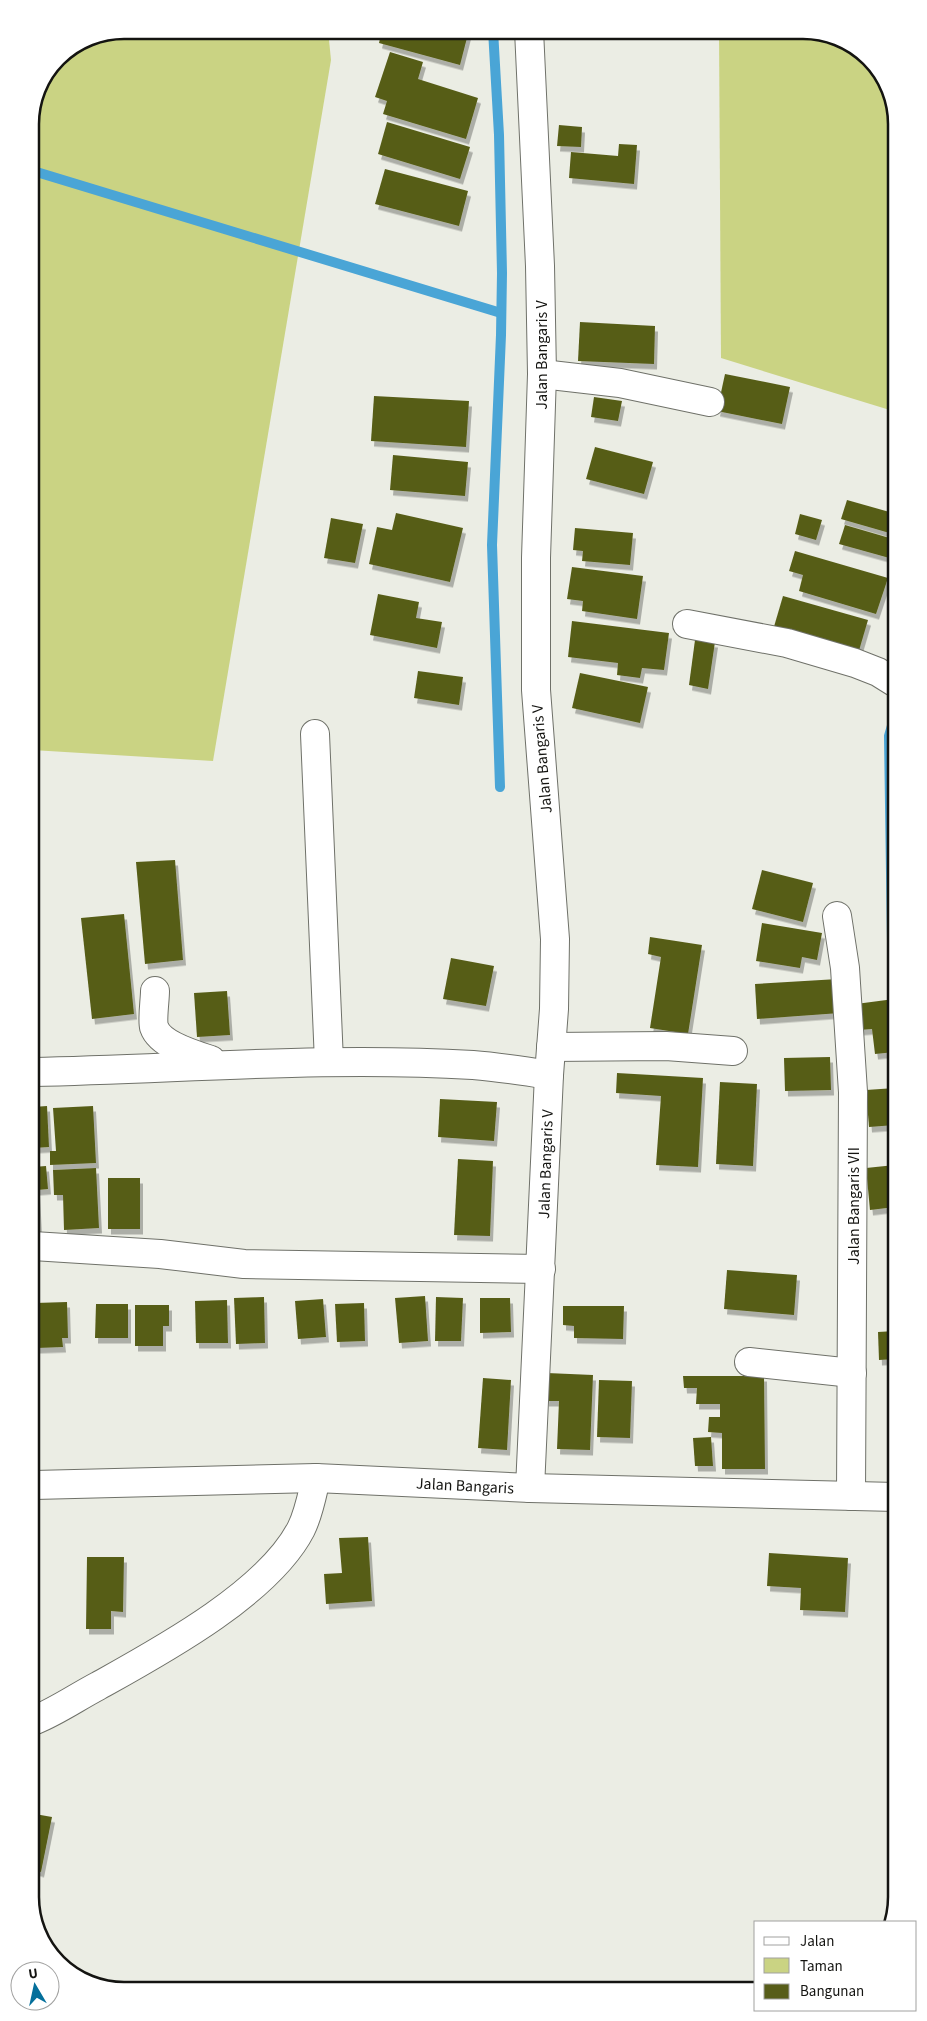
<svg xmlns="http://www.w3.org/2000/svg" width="927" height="2021" font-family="'Source Sans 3',sans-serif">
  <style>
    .green { fill: #cad383 }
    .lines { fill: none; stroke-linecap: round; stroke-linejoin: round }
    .stream { stroke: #4aa5d6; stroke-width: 10 }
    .building { fill: #575d19; filter: url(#shadow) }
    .minor-casing { stroke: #6f7169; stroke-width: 30 }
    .minor { stroke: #fff; stroke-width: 28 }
    .labels { text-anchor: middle; stroke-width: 5; stroke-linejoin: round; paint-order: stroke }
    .street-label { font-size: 16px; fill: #141411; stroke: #fff }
    .rim { fill: none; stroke: #141411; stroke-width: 2.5 }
  </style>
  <defs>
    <filter id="shadow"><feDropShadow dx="3" dy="5.5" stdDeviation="0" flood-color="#0004"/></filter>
  </defs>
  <rect width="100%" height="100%" fill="#ebede4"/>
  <g class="green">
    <polygon points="124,30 328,30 331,60 213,761 32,750 30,118 58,57 88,37"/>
    <polygon points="719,30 810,30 860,49 892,93 893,411 721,358"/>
  </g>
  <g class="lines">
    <g class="stream">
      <polyline points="493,30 499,135 502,273 501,335 492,545 500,787"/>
      <polyline points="30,170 501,313"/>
      <polyline points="894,719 889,736 892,942 894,947"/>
    </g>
  </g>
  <g class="building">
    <polygon points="382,30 469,30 460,65 379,43"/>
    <polygon points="390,52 423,62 418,79 478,98 466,139 383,114 387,101 375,97"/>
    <polygon points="387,122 470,147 460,179 378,154"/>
    <polygon points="559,125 582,127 581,147 557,146"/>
    <polygon points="619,144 637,145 634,184 569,178 571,152 618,156"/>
    <polygon points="385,169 468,191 459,226 375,204"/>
    <polygon points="580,322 655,326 654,364 578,361"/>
    <polygon points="725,374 790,387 782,424 717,411"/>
    <polygon points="374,396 469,401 466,447 371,441"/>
    <polygon points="594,397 622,401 618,421 591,417"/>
    <polygon points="595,447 653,462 644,494 586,479"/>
    <polygon points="393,455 468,462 465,496 390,490"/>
    <polygon points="847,500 893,513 893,534 841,519"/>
    <polygon points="396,513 463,528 450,582 369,564 377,527 392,530"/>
    <polygon points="800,514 822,520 816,540 795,534"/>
    <polygon points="331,518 363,524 355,563 324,558"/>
    <polygon points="845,525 893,539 893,559 839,544"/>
    <polygon points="575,528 633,533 630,565 582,561 583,551 573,550"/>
    <polygon points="795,551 888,578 876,614 799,591 803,575 789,571"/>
    <polygon points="572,567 643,576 637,619 582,611 583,601 567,599"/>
    <polygon points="378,594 419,602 416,618 442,622 437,648 370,635"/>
    <polygon points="783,596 868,620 858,654 773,630"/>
    <polygon points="572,621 669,633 664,670 642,668 640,678 617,675 618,663 568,657"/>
    <polygon points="695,640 715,642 708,689 689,685"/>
    <polygon points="418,671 463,677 459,705 414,698"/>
    <polygon points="580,673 648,687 640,723 572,708"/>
    <polygon points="175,860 183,960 145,964 136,862"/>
    <polygon points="762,870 813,883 803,922 752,909"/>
    <polygon points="124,914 134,1014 92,1019 81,918"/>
    <polygon points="762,923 822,933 817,960 802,957 800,968 756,961"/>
    <polygon points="650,937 702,945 688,1034 650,1028 661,957 648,954"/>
    <polygon points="451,958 494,966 486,1006 443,999"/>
    <polygon points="838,979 840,1013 757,1019 755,984"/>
    <polygon points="227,991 230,1035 197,1037 194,993"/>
    <polygon points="894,999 895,1052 875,1054 872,1029 859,1030 856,1004"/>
    <polygon points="830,1057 831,1090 785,1091 784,1058"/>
    <polygon points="617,1073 703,1078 698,1167 656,1165 661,1096 616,1093"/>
    <polygon points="720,1082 757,1084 753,1166 716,1164"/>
    <polygon points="895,1088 895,1125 869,1127 866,1090"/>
    <polygon points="440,1099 497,1102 494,1141 438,1137"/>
    <polygon points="47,1106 49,1147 33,1148 33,1107"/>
    <polygon points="93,1106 96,1163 50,1165 50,1151 56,1151 53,1108"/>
    <polygon points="458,1159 493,1161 490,1236 454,1235"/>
    <polygon points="895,1165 895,1207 870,1210 866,1168"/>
    <polygon points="46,1166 48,1189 37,1190 39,1230 33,1231 33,1167"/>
    <polygon points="96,1168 99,1228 64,1230 63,1195 54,1195 53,1170"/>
    <rect x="108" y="1178" width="32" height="51"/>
    <polygon points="727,1270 797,1275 794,1315 724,1309"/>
    <polygon points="425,1296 428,1341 399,1343 395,1298"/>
    <polygon points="264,1297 265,1343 236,1344 234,1298"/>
    <polygon points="436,1297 463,1298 461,1341 435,1341"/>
    <polygon points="480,1298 510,1298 511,1332 480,1333"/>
    <polygon points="323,1299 326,1337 298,1339 295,1301"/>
    <polygon points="227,1300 228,1343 196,1343 195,1301"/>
    <polygon points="67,1302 68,1338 62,1338 63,1347 37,1348 35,1303"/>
    <polygon points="364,1303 365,1341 337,1342 335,1304"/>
    <polygon points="96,1304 128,1304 128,1338 95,1338"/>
    <polygon points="135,1305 169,1305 169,1326 163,1326 163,1346 135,1346"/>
    <polygon points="563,1306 624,1306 623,1339 574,1338 574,1326 563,1325"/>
    <polygon points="895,1331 895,1359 879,1360 878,1332"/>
    <polygon points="547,1373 593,1375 590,1450 557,1449 559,1401 546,1401"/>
    <polygon points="683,1376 764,1376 765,1469 722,1469 722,1433 708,1432 709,1417 720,1417 720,1404 696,1404 697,1388 684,1388"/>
    <polygon points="483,1378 511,1380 507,1450 478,1448"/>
    <polygon points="599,1380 632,1381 630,1438 597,1437"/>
    <polygon points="711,1437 713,1466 695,1466 693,1438"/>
    <polygon points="368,1537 372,1601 326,1604 324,1574 342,1573 339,1538"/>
    <polygon points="769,1553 848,1558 845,1612 800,1610 801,1588 767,1586"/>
    <polygon points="87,1557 124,1557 123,1612 111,1611 111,1629 86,1629"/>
    <polygon points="35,1814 52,1817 41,1872 35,1870"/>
  </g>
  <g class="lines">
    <defs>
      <g id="minor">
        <polyline points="529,30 540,266 542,374 536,558 536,690 555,939 554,1009 549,1075 530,1488"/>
        <polyline points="542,374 620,383 710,402"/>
        <polyline points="687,624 787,643 855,663 878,672 894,682"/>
        <polyline points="315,734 329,1062"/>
        <polyline points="837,916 845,968 853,1092 851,1496"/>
        <path d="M155,991C155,1000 152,1019 154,1027C160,1045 195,1055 211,1060"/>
        <polyline points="551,1047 666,1046 733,1051"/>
        <path d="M33,1072C180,1069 326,1056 473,1065C498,1067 524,1071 549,1075"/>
        <polyline points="33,1246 160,1254 244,1264 541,1269"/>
        <polyline points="749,1362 852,1373"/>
        <polyline points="34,1485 316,1478 530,1488 896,1497"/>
        <path d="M35,1720C57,1711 77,1697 98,1686C161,1651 268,1593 301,1529C309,1513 312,1495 316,1478"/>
      </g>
    </defs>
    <use href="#minor" class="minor-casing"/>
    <use href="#minor" class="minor"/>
  </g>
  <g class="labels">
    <g class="street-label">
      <text transform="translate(541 355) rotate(-90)" y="6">Jalan Bangaris V</text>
      <text transform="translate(541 759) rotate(-95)" y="6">Jalan Bangaris V</text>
      <text transform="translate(545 1164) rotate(-88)" y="6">Jalan Bangaris V</text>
      <text transform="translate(853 1206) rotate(-90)" y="6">Jalan Bangaris VII</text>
      <text transform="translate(465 1485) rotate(3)" y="6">Jalan Bangaris</text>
    </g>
  </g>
  <path d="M0 0H927V2021H0ZM124 39H803A85 85 0 0 1 888 124V1897A85 85 0 0 1 803 1982H124A85 85 0 0 1 39 1897V124A85 85 0 0 1 124 39Z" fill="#fff" fill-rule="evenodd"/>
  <path class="rim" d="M124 39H803A85 85 0 0 1 888 124V1897A85 85 0 0 1 803 1982H124A85 85 0 0 1 39 1897V124A85 85 0 0 1 124 39Z"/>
  <rect x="754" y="1921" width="162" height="90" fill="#ffffff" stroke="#a1a1a0"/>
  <rect x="764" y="1937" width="25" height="8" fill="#ffffff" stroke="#a1a1a0"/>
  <text x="800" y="1946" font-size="15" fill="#141411">Jalan</text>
  <rect x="764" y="1958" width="25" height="15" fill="#cad383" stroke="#a1a1a0"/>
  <text x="800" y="1971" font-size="15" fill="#141411">Taman</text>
  <rect x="764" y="1984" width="25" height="15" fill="#575d19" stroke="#a1a1a0"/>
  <text x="800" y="1996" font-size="15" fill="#141411">Bangunan</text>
  <g transform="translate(35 1986) rotate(351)"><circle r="24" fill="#ffffff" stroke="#a1a1a0"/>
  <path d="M0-4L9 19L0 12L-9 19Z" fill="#046f9b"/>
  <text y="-8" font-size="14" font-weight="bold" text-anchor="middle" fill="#141411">U</text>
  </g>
</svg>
